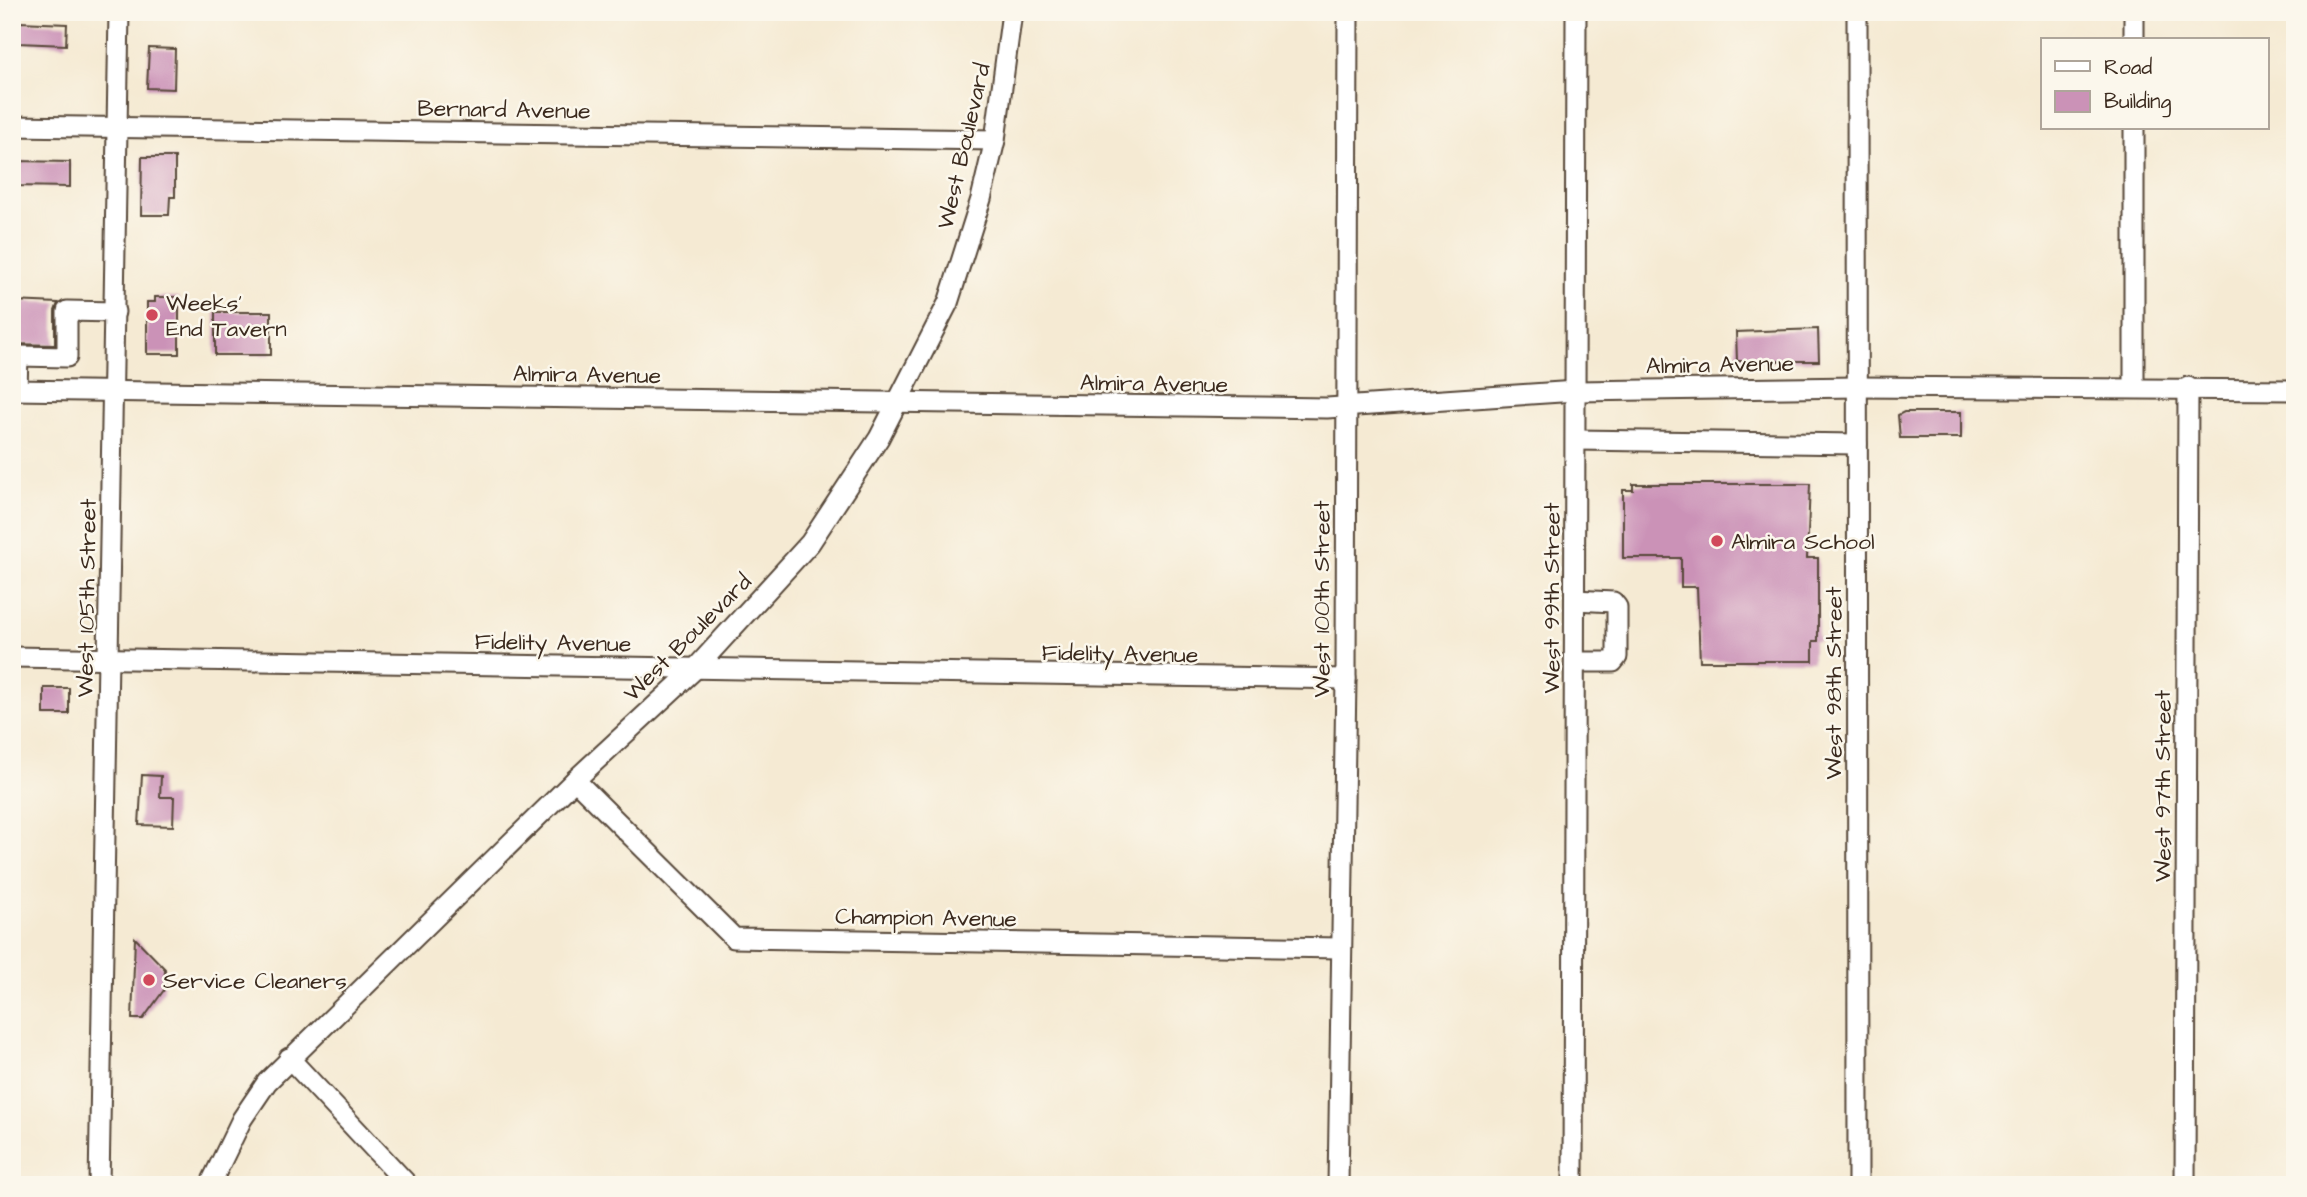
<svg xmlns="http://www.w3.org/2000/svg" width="2307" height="1197" font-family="'Architects Daughter',sans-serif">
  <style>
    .building { fill: #cb92b7 }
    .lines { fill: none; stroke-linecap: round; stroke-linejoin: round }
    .minor-casing { stroke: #574739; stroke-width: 23 }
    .minor { stroke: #fff; stroke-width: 19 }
    .poi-dot { fill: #d1495b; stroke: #fbf7ec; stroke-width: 2.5 }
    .labels { text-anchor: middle; stroke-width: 5; stroke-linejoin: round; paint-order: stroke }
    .street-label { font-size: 23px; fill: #3b2a1e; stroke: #fbf7ec }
    .poi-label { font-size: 23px; fill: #3b2a1e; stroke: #fbf7ec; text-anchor: start }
  </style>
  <rect width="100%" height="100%" fill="#fbf7ec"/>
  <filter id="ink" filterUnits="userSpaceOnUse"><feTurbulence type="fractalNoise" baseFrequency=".0143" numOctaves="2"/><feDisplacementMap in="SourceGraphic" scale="14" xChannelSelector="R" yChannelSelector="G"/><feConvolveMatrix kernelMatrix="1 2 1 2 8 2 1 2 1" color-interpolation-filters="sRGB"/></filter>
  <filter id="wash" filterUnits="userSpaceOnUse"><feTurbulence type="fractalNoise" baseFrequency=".00686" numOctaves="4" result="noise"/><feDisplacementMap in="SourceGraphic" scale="28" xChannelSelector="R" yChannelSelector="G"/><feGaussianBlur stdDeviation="1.57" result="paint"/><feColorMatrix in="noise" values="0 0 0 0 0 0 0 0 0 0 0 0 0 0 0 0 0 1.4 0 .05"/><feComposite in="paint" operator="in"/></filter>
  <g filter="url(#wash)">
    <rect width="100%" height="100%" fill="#f5ead3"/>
    <g id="blocks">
      <g class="building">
        <polygon points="19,22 67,24 66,45 18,43"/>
        <polygon points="149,48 175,49 174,89 147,88"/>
        <polygon points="142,157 175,157 175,197 170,197 169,215 141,215"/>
        <polygon points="14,161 70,162 70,187 14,186"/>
        <polygon points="155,297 179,297 179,354 147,354 147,302 155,302"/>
        <polygon points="12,301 58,303 55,311 55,345 12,344"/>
        <rect x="215" y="312" width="56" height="43"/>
        <polygon points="1818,329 1819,361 1737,361 1736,332"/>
        <polygon points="1904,412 1961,412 1961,438 1900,438 1898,415"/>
        <polygon points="1633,484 1810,484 1807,558 1818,558 1818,641 1813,641 1813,661 1700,661 1697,587 1681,587 1681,558 1623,558 1623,490 1633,490"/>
        <rect x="44" y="688" width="25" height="26"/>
        <polygon points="142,775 161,776 160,797 174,797 173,826 139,825"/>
        <polygon points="135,938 165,969 164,990 143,1019 132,1019"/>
      </g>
    </g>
  </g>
  <g filter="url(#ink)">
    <use href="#blocks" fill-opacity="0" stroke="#574739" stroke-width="2"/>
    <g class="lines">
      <defs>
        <g id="minor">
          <polyline points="1857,12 1858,1185"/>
          <polyline points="2134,40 2134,12"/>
          <polyline points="12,126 995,140"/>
          <polyline points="2134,387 2134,128"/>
          <polyline points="12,390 1327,408 1576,391 1857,387 2295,390"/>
          <polyline points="17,390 18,356 67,357 67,311 115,312"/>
          <polyline points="1576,440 1857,444"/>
          <polyline points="12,657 1346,679"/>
          <polyline points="1575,662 1613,662 1617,657 1617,607 1613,602 1575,600"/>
          <polyline points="575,780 734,938 1341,948"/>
          <polyline points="289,1058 408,1185"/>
          <polyline points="99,1185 119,12"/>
          <polyline points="210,1185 242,1119 267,1082 575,780 695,669 810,543 879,438 948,303 981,199 995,140 1012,12"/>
          <polyline points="1338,1185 1346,679 1348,12"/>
          <polyline points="1573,1185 1576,12"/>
          <polyline points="2185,1185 2188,387"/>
        </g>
      </defs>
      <use href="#minor" class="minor-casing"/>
      <use href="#minor" class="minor"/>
    </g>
  </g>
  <g class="poi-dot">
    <circle cx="152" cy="315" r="7"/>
    <circle cx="1717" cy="541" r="7"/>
    <circle cx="149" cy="980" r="7"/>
  </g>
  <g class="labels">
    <g class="street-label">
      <text transform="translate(504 109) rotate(1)" y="8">Bernard Avenue</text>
      <text transform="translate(963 146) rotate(-77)" y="8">West Boulevard</text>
      <text transform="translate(1720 364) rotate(-1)" y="8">Almira Avenue</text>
      <text transform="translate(587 374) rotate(1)" y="8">Almira Avenue</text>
      <text transform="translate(1154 383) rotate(1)" y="8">Almira Avenue</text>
      <text transform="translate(86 598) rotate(-89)" y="8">West 105th Street</text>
      <text transform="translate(1551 598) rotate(-90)" y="8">West 99th Street</text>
      <text transform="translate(1321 599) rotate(-90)" y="8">West 100th Street</text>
      <text transform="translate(687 637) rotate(-45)" y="8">West Boulevard</text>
      <text transform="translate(553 642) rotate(1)" y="8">Fidelity Avenue</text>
      <text transform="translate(1120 653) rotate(1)" y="8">Fidelity Avenue</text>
      <text transform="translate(1833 683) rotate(-90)" y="8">West 98th Street</text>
      <text transform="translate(2162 786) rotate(-90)" y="8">West 97th Street</text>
      <text transform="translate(926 917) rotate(1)" y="8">Champion Avenue</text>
    </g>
    <g class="poi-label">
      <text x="166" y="310">Weeks'<tspan x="166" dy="26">End Tavern</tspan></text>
      <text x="1731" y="549">Almira School</text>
      <text x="163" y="988">Service Cleaners</text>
    </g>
  </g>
  <rect width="2307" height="1197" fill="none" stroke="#fbf7ec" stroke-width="42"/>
  <rect x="2041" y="38" width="228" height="91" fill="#fbf7ec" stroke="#aea59a" stroke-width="2"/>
  <rect x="2055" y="61" width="35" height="10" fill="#ffffff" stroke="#aea59a" stroke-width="2"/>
  <text x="2104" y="74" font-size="21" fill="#3b2a1e">Road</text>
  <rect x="2055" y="91" width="35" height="21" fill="#cb92b7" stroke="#aea59a" stroke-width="2"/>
  <text x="2104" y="108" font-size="21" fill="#3b2a1e">Building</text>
</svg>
